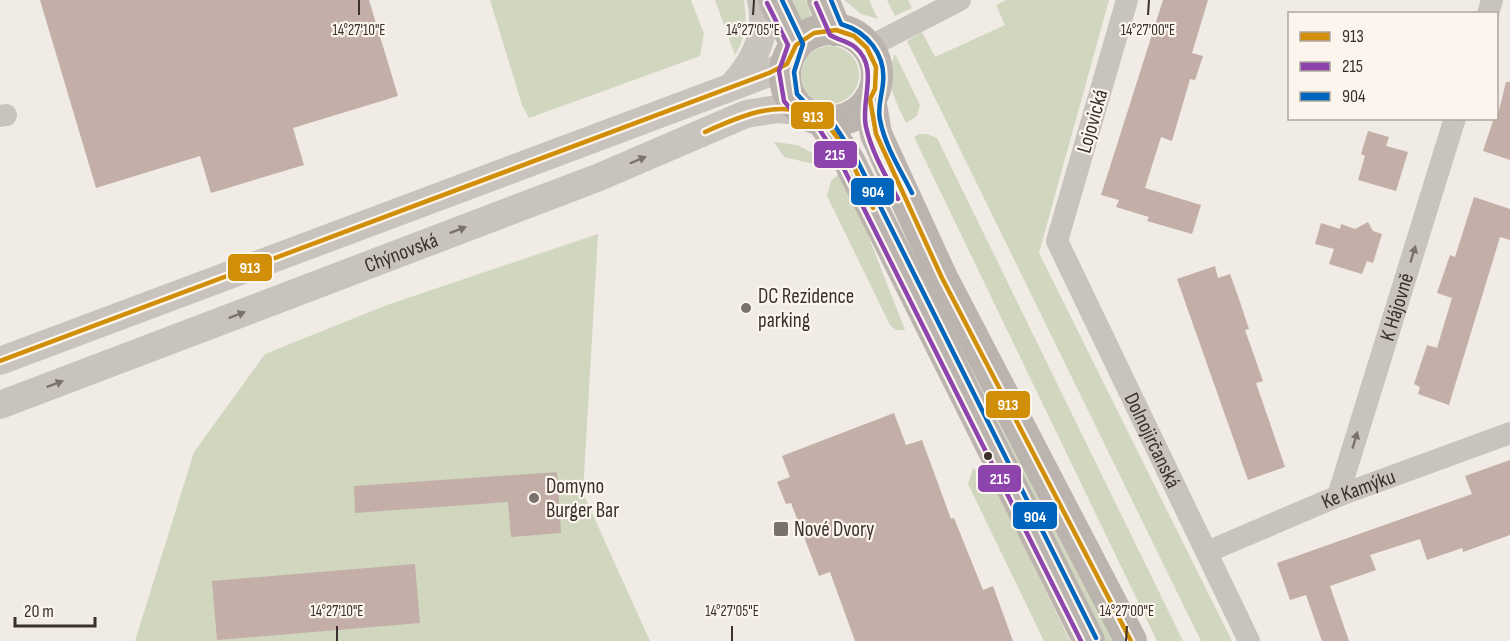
<svg xmlns="http://www.w3.org/2000/svg" width="1510" height="641" font-family="'Sofia Sans Condensed',sans-serif">
  <style>
    .green { fill: #d1d6bf }
    .building { fill: #c3afa7 }
    .lines { fill: none; stroke-linecap: round; stroke-linejoin: round }
    .minor { stroke: #c9c3be; stroke-width: 22 }
    .tertiary { stroke: #c9c3be; stroke-width: 28 }
    .secondary { stroke: #bab3ae; stroke-width: 32 }
    .bus-1-casing { stroke: #fbf5ee; stroke-width: 9 }
    .bus-2-casing { stroke: #fbf5ee; stroke-width: 9 }
    .bus-3-casing { stroke: #fbf5ee; stroke-width: 9 }
    .bus-1 { stroke: #d18e09; stroke-width: 4.5 }
    .bus-2 { stroke: #8e44ad; stroke-width: 4.5 }
    .bus-3 { stroke: #0065bd; stroke-width: 4.5 }
    .oneway { fill: #7b726d }
    .ticks { fill: none; stroke: #3b302b; stroke-width: 2 }
    .poi-dot { fill: #7a716c; stroke: #fbf5ee; stroke-width: 2 }
    .bus-dot { fill: #3b302b; stroke: #fbf5ee; stroke-width: 2 }
    .labels { text-anchor: middle; stroke-width: 4.5; stroke-linejoin: round; paint-order: stroke }
    .street-label { font-size: 21px; fill: #3b302b; stroke: #fbf5ee }
    .poi-label { font-size: 21px; fill: #3b302b; stroke: #fbf5ee; text-anchor: start }
    .ticks-label { font-size: 15px; text-anchor: middle; fill: #3b302b; stroke: #fbf5ee; stroke-width: 4.5; stroke-linejoin: round; paint-order: stroke }
    .line-badge { stroke: #fbf5ee; stroke-width: 2 }
    .badge-label { font-size: 16px; text-anchor: middle; font-weight: bold; fill: #fff }
  </style>
  <rect width="100%" height="100%" fill="#f0ebe5"/>
  <g class="green">
    <polygon points="490,0 691,0 704,34 700,56 529,118 522,105"/>
    <path d="M715,0H744C747,22 746,36 735,55Z"/>
    <polygon points="791,0 806,0 811,15 806,21 800,19"/>
    <polygon points="844,0 869,0 878,19 861,14"/>
    <polygon points="887,0 908,0 912,8 895,16"/>
    <polygon points="1006,0 1109,0 1039,253 1232,641 1201,641 907,41 922,32 935,57 1005,25 996,5"/>
    <circle cx="830" cy="75" r="29"/>
    <path d="M895,54L920,105L917,116L906,123C895,99 883,80 895,54Z"/>
    <polygon points="919,134 927,134 937,138 1183,641 1157,641 914,137"/>
    <polygon points="774,142 797,145 829,161 814,164 784,157"/>
    <polygon points="876,156 1119,641 1105,641 869,159"/>
    <polygon points="840,173 855,202 905,330 896,330 890,325 827,196 831,181"/>
    <polygon points="598,234 583,493 650,641 135,641 194,452 265,354 387,305"/>
    <polygon points="973,468 996,489 1070,641 1044,641 968,484"/>
  </g>
  <g class="building">
    <polygon points="40,0 369,0 398,96 293,128 304,165 211,193 200,156 96,188"/>
    <polygon points="1163,0 1208,0 1192,53 1203,56 1195,80 1190,79 1172,141 1161,137 1145,188 1201,205 1192,234 1147,221 1149,217 1116,207 1119,200 1101,195"/>
    <polygon points="1506,82 1510,82 1510,160 1483,151 1494,118 1497,118"/>
    <polygon points="1368,131 1389,137 1386,146 1408,152 1396,191 1358,180 1365,156 1361,154"/>
    <polygon points="1474,197 1510,209 1510,240 1500,237 1449,405 1418,394 1420,387 1414,384 1427,345 1437,348 1452,298 1437,293 1450,255 1455,257"/>
    <polygon points="1368,222 1373,231 1382,234 1373,263 1367,261 1362,274 1329,264 1334,249 1315,244 1321,223 1340,229 1341,224 1355,229"/>
    <polygon points="1215,266 1218,278 1230,274 1240,302 1249,329 1245,330 1263,381 1256,383 1285,467 1248,480 1177,279"/>
    <polygon points="894,413 906,445 922,440 951,519 954,518 983,590 993,586 1013,641 855,641 830,572 819,576 791,503 786,504 777,482 790,477 782,456"/>
    <polygon points="1510,460 1510,535 1463,552 1462,548 1427,560 1420,539 1370,555 1376,570 1330,586 1349,641 1322,641 1306,595 1290,600 1277,563 1472,494 1465,476"/>
    <polygon points="557,472 561,533 511,537 508,502 355,513 354,486"/>
    <polygon points="415,564 420,623 217,640 212,581"/>
  </g>
  <g class="lines">
    <g class="minor">
      <path id="s1" d="M1127,0L1057,241L1249,641"/>
      <polyline points="1488,14 1492,0"/>
      <polyline points="867,48 960,0"/>
      <polyline points="0,116 6,115"/>
      <path id="s2" d="M1338,496L1455,118"/>
      <path id="s3" d="M1207,552L1338,496L1510,433"/>
    </g>
    <g class="tertiary">
      <path d="M733,85C754,62 769,32 761,0"/>
      <polyline points="0,361 769,73 787,64"/>
      <path id="s4" d="M0,405L597,178L746,114L777,109L802,111"/>
    </g>
    <g class="secondary">
      <polyline points="774,0 796,45"/>
      <polyline points="823,0 836,30"/>
      <circle cx="831" cy="75" r="46"/>
      <polyline points="870,99 876,134 942,278 1131,641"/>
      <polyline points="822,120 849,161 1089,641"/>
    </g>
    <defs>
      <g id="bus-1">
        <path d="M705,132C740,116 784,96 821,120C842,134 862,185 873,208"/>
        <polyline points="0,361 769,73 787,64 796,45 814,33 836,30 854,36 867,48 876,67 875,89 870,99 876,134 942,278 1131,641"/>
      </g>
      <g id="bus-2">
        <polyline points="767,3 788,45 779,71 784,101 798,118 818,127 842,165 1081,641"/>
        <path d="M816,3L830,35C838,40 848,41 855,47C880,68 860,100 866,127C872,153 886,176 898,199"/>
      </g>
      <g id="bus-3">
        <polyline points="782,0 803,44 794,72 797,94 808,106 829,117 856,158 1096,638"/>
        <path d="M831,0L841,24C868,32 886,55 883,83C882,96 877,107 880,120C885,146 900,169 912,193"/>
      </g>
    </defs>
    <use href="#bus-1" class="bus-1-casing"/>
    <use href="#bus-2" class="bus-2-casing"/>
    <use href="#bus-3" class="bus-3-casing"/>
    <use href="#bus-1" class="bus-1"/>
    <use href="#bus-2" class="bus-2"/>
    <use href="#bus-3" class="bus-3"/>
  </g>
  <defs><path id="oneway-solid" d="M-6-.8H1V-3.2L6.5 0L1 3.2V.8H-6Z" transform="scale(1.5)"/></defs>
  <g class="oneway">
    <use href="#oneway-solid" transform="translate(638 160) rotate(-23)"/>
    <use href="#oneway-solid" transform="translate(458 230) rotate(-21)"/>
    <use href="#oneway-solid" transform="translate(1413 254) rotate(-73)"/>
    <use href="#oneway-solid" transform="translate(237 315) rotate(-21)"/>
    <use href="#oneway-solid" transform="translate(55 384) rotate(-21)"/>
    <use href="#oneway-solid" transform="translate(1355 440) rotate(-73)"/>
  </g>
  <path class="ticks" d="M359,15V0M753,15L754,0M1148,15L1149,0M337,641V626M732,641V626M1126,641L1127,626"/>
  <g class="poi-dot">
    <circle cx="746" cy="308" r="6"/>
    <circle cx="534" cy="498" r="6"/>
    <rect x="773" y="521" width="16" height="16" rx="3"/>
  </g>
  <circle class="bus-dot" cx="988" cy="456" r="5"/>
  <g class="labels">
    <g class="street-label">
      <text transform="translate(1092 121) rotate(-74)" y="7">Lojovická</text>
      <text dy="7" stroke="none"><textPath href="#s4" startOffset="429">Chýnovská</textPath></text>
      <text dy="7" stroke="none"><textPath href="#s2" startOffset="198">K Hájovně</textPath></text>
      <text dy="7" stroke="none"><textPath href="#s1" startOffset="472">Dolnojirčanská</textPath></text>
      <text dy="7" stroke="none"><textPath href="#s3" startOffset="164">Ke Kamýku</textPath></text>
    </g>
    <g class="poi-label">
      <text x="758" y="303">DC Rezidence<tspan x="758" dy="24">parking</tspan></text>
      <text x="546" y="493">Domyno<tspan x="546" dy="24">Burger Bar</tspan></text>
      <text x="794" y="536">Nové Dvory</text>
    </g>
  </g>
  <g class="ticks-label">
    <text x="359" y="35">14°27'10"E</text>
    <text x="753" y="35">14°27'05"E</text>
    <text x="1148" y="35">14°27'00"E</text>
    <text x="337" y="616">14°27'10"E</text>
    <text x="732" y="616">14°27'05"E</text>
    <text x="1127" y="616">14°27'00"E</text>
  </g>
  <g class="line-badge">
    <rect x="790" y="101" width="45" height="29" rx="6" fill="#d18e09"/>
    <rect x="813" y="140" width="45" height="29" rx="6" fill="#8e44ad"/>
    <rect x="850" y="177" width="45" height="29" rx="6" fill="#0065bd"/>
    <rect x="227" y="253" width="46" height="29" rx="6" fill="#d18e09"/>
    <rect x="985" y="390" width="46" height="29" rx="6" fill="#d18e09"/>
    <rect x="977" y="464" width="45" height="29" rx="6" fill="#8e44ad"/>
    <rect x="1012" y="501" width="46" height="29" rx="6" fill="#0065bd"/>
  </g>
  <g class="badge-label">
    <text x="813" y="122">913</text>
    <text x="835" y="160">215</text>
    <text x="873" y="197">904</text>
    <text x="250" y="273">913</text>
    <text x="1008" y="410">913</text>
    <text x="1000" y="484">215</text>
    <text x="1035" y="522">904</text>
  </g>
  <rect x="1288" y="12" width="210" height="108" fill="#fbf5ee" stroke="#aea6a0" stroke-width="1.5"/>
  <rect x="1300" y="32" width="30" height="9" fill="#d18e09" stroke="#aea6a0" stroke-width="1.5"/>
  <text x="1342" y="42" font-size="18" fill="#3b302b">913</text>
  <rect x="1300" y="62" width="30" height="9" fill="#8e44ad" stroke="#aea6a0" stroke-width="1.5"/>
  <text x="1342" y="72" font-size="18" fill="#3b302b">215</text>
  <rect x="1300" y="92" width="30" height="9" fill="#0065bd" stroke="#aea6a0" stroke-width="1.5"/>
  <text x="1342" y="102" font-size="18" fill="#3b302b">904</text>
  <path d="M15 617v9h80v-9" fill="none" stroke="#3b302b" stroke-width="3"/>
  <text x="24" y="617" font-size="18" fill="#3b302b" stroke="#fbf5ee" stroke-width="4.5" paint-order="stroke">20 m</text>
</svg>
